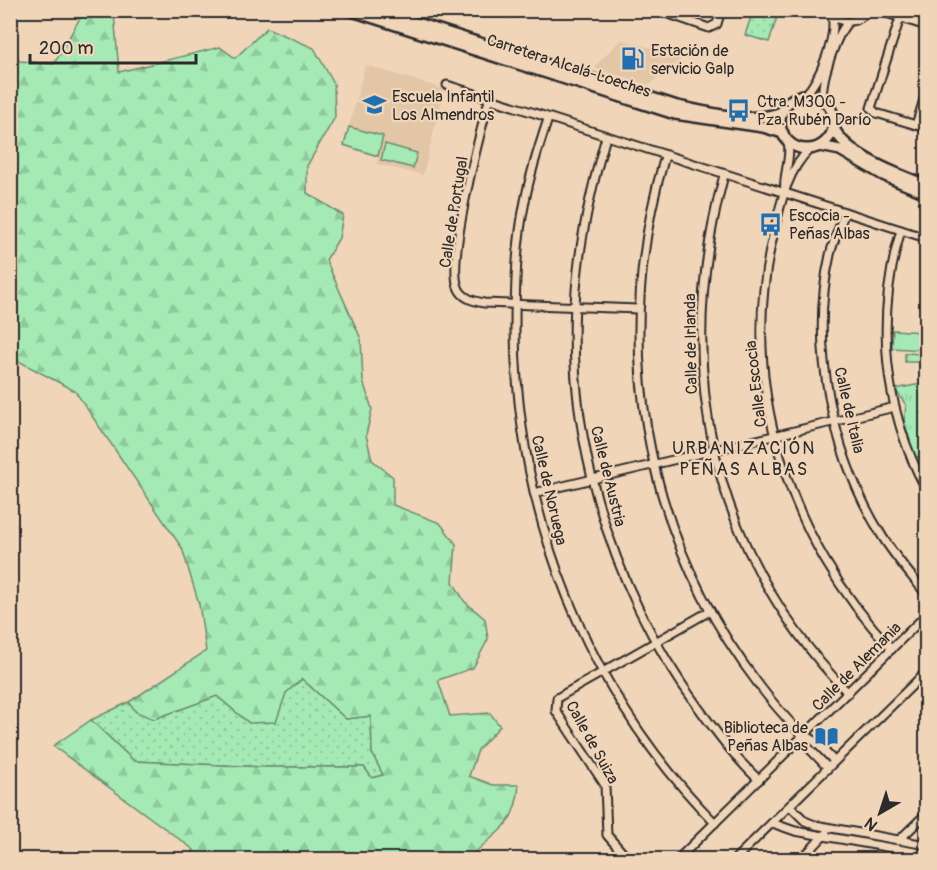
<svg xmlns="http://www.w3.org/2000/svg" width="937" height="870" font-family="Pangolin,sans-serif">
  <style>
    .built { fill: #e2c6a6 }
    .grass { fill: url(#grass-dots); stroke: #688a70; stroke-width: 1.5 }
    .forest { fill: url(#forest-firs); stroke: #688a70; stroke-width: 1.5 }
    .park { fill: url(#park-tufts); stroke: #688a70; stroke-width: 1.5 }
    .garden { fill: #a5eab5; stroke: #688a70; stroke-width: 1.5 }
    .lines { fill: none; stroke-linecap: round; stroke-linejoin: round }
    .minor-casing { stroke: #2b2b2b; stroke-width: 11 }
    .major-casing { stroke: #2b2b2b; stroke-width: 14 }
    .minor { stroke: #f1d5b8; stroke-width: 7 }
    .major { stroke: #f1d5b8; stroke-width: 9 }
    .labels { text-anchor: middle; stroke-width: 4.5; stroke-linejoin: round; paint-order: stroke }
    .poi-label { font-size: 16px; fill: #2b2b2b; stroke: #f1d5b8; text-anchor: start }
    .street-label { font-size: 16px; fill: #2b2b2b; stroke: #f1d5b8 }
    .neighbourhood-label { font-size: 18px; letter-spacing: 1.5px; fill: #2b2b2b; stroke: #f1d5b8 }
  </style>
  <defs>
    <pattern id="grass-dots" width="8" height="8" patternUnits="userSpaceOnUse" patternTransform="scale(1.5)"><rect width="8" height="8" fill="#a5eab5"/><path d="M2 2h.1M6 6h.1" fill="none" stroke="#8ec99c" stroke-width="1.8" stroke-linecap="round"/></pattern>
    <pattern id="forest-firs" width="22" height="20" patternUnits="userSpaceOnUse" patternTransform="scale(1.5)"><rect width="22" height="20" fill="#a5eab5"/><path d="M5 1l3.5 6h-7zM16 11l3.5 6h-7z" fill="#8ec99c"/></pattern>
    <pattern id="park-tufts" width="24" height="20" patternUnits="userSpaceOnUse" patternTransform="scale(1.5)"><rect width="24" height="20" fill="#a5eab5"/><path d="M3 7l-1-3M5 7V3M7 7l1-3M15 17l-1-3M17 17v-4M19 17l1-3" fill="none" stroke="#8ec99c"/></pattern>
  </defs>
  <rect width="100%" height="100%" fill="#f1d5b8"/>
  <filter id="ink" filterUnits="userSpaceOnUse"><feTurbulence type="fractalNoise" baseFrequency=".0167" numOctaves="2"/><feDisplacementMap in="SourceGraphic" scale="12" xChannelSelector="R" yChannelSelector="G"/><feConvolveMatrix kernelMatrix="1 2 1 2 8 2 1 2 1" color-interpolation-filters="sRGB"/></filter>
  <g filter="url(#ink)">
    <g class="built">
      <polygon points="621,40 639,44 682,58 649,85 596,69 596,65"/>
      <polygon points="365,65 444,89 423,175 376,164 378,158 344,147"/>
    </g>
    <g class="grass">
      <polygon points="753,11 779,11 769,42 745,35"/>
      <polygon points="302,679 346,719 371,716 372,753 383,775 372,778 364,767 263,767 134,761 91,720 129,702 137,712 154,719 217,696 249,723"/>
    </g>
    <path class="forest" d="M107,11L114,13L119,72L220,47L235,58L267,28L314,48L334,84L335,117L307,166V193L343,215L339,238L326,260L361,339L363,381L372,409L366,435L372,460L393,477V505L440,523L456,544L453,582L464,601L485,619L488,639L473,668L438,680L450,716L490,713L500,726L478,750L469,776L493,785H519C515,830 496,830 468,859H191L194,850L53,746L91,720L134,761L263,767H364L372,778L383,775L372,753L371,716L346,719L302,679L286,693L276,722L249,723L217,696L154,719L136,712L129,702L206,651L199,604L182,548L75,391L13,358L10,359L11,43L19,61L54,64L84,11Z"/>
    <polygon class="park" points="926,383 926,453 915,458 904,423 906,405 895,389"/>
    <g class="garden">
      <polygon points="349,127 383,136 378,156 344,145"/>
      <polygon points="385,144 417,153 413,168 381,160"/>
      <polygon points="893,330 923,332 923,350 892,348"/>
      <polygon points="905,353 922,354 922,362 905,362"/>
    </g>
    <g class="lines">
      <defs>
        <g id="minor">
          <polyline points="498,10 507,13 525,10"/>
          <polyline points="657,10 709,28 717,24 721,10"/>
          <path d="M828,10C839,25 857,25 869,10"/>
          <polyline points="877,10 926,26"/>
          <polyline points="896,10 926,21"/>
          <polyline points="900,18 871,108 876,113 926,128"/>
          <polyline points="447,85 926,238"/>
          <path d="M805,95C820,80 837,36 832,16"/>
          <path d="M489,100C480,133 447,258 458,287C462,298 473,301 484,303L638,309"/>
          <path d="M824,101C818,85 837,34 848,22"/>
          <path d="M548,119C539,146 530,174 525,201C516,244 515,289 515,332C517,515 586,692 715,823"/>
          <polyline points="916,125 926,93"/>
          <path d="M606,137C593,181 583,225 578,270C560,421 608,585 698,707C716,732 735,758 759,780"/>
          <path d="M810,149C787,170 780,206 773,236C738,383 788,541 892,649"/>
          <path d="M665,156C611,340 641,531 759,685C771,701 786,718 800,733C804,736 808,736 812,739C820,746 827,754 834,761"/>
          <path d="M724,175C673,366 708,548 848,693"/>
          <path d="M785,193C782,175 792,160 788,141"/>
          <path d="M845,212C840,226 833,241 830,255C809,347 833,457 882,536C895,557 911,575 926,594"/>
          <path d="M901,230C875,318 883,408 926,489"/>
          <polyline points="534,493 895,407"/>
          <polyline points="804,736 804,743 828,768"/>
          <polyline points="790,806 805,821 815,825 926,845"/>
          <polyline points="772,823 795,831 926,854"/>
          <polyline points="898,841 926,814"/>
          <polyline points="629,860 607,835 605,785 556,711 557,698 710,611"/>
          <polyline points="677,860 926,615"/>
          <polyline points="734,860 926,672"/>
          <polyline points="801,860 826,833"/>
        </g>
        <g id="major">
          <polyline points="349,10 675,114 763,127 783,133"/>
          <path d="M376,10L677,106C709,112 750,125 782,112"/>
          <circle cx="807" cy="122" r="27"/>
          <path d="M834,128C845,155 900,175 926,185"/>
          <polyline points="820,146 840,150 883,175 926,193"/>
        </g>
      </defs>
      <use href="#minor" class="minor-casing"/>
      <use href="#major" class="major-casing"/>
      <use href="#minor" class="minor"/>
      <use href="#major" class="major"/>
    </g>
  </g>
  <defs>
    <symbol id="fuel-bare" viewBox="-9 -9 18 18"><path d="M-5.5-6h7V0h2V4h1.3V-2.5L3-4.5l.8-.8L6-3V5H2.5V1h-1V6h-7ZM-4.2-4.7v3.2H.2V-4.7Z" fill="#1f6fb2" stroke="#f1d5b8" stroke-width="2.5" paint-order="stroke"/></symbol>
    <symbol id="school-bare" viewBox="-9 -9 18 18"><path d="M0-5L7-2L0 1L-7-2ZM-4 1L0 2.5L4 1V4Q0 6-4 4Z" fill="#1f6fb2" stroke="#f1d5b8" stroke-width="2.5" paint-order="stroke"/></symbol>
    <symbol id="bus-bare" viewBox="-9 -9 18 18"><path d="M-5-6H5V4H4V6H2V4H-2V6H-4V4H-5ZM-3.5-4V0h7V-4ZM-3.5 1.2v1.5H-2V1.2ZM2 1.2v1.5H3.5V1.2Z" fill="#1f6fb2" stroke="#f1d5b8" stroke-width="2.5" paint-order="stroke"/></symbol>
    <symbol id="library-bare" viewBox="-9 -9 18 18"><path d="M-6-4Q-3-5.5-.7-3.5V5Q-3 3-6 4ZM6-4Q3-5.5 .7-3.5V5Q3 3 6 4Z" fill="#1f6fb2" stroke="#f1d5b8" stroke-width="2.5" paint-order="stroke"/></symbol>
  </defs>
  <g fill-rule="evenodd">
    <use href="#fuel-bare" x="616" y="42" width="33" height="33"/>
    <use href="#school-bare" x="358" y="88" width="33" height="33"/>
    <use href="#bus-bare" x="722" y="94" width="33" height="33"/>
    <use href="#bus-bare" x="754" y="208" width="33" height="33"/>
    <use href="#library-bare" x="810" y="720" width="33" height="33"/>
  </g>
  <g class="labels">
    <g class="poi-label">
      <text x="651" y="56">Estación de<tspan x="651" dy="18">servicio Galp</tspan></text>
      <text x="392" y="102">Escuela Infantil<tspan x="392" dy="18">Los Almendros</tspan></text>
      <text x="757" y="107">Ctra. M300 -<tspan x="757" dy="18">Pza. Rubén Darío</tspan></text>
      <text x="789" y="221">Escocia -<tspan x="789" dy="18">Peñas Albas</tspan></text>
      <text x="808" y="733" text-anchor="end">Biblioteca de<tspan x="808" dy="18">Peñas Albas</tspan></text>
    </g>
    <g class="street-label">
      <text transform="translate(569 65) rotate(18)" y="6">Carretera Alcalá-Loeches</text>
      <text transform="translate(453 212) rotate(-81)" y="6">Calle de Portugal</text>
      <text transform="translate(690 344) rotate(-91)" y="6">Calle de Irlanda</text>
      <text transform="translate(755 384) rotate(-97)" y="6">Calle Escocia</text>
      <text transform="translate(850 410) rotate(77)" y="6">Calle de Italia</text>
      <text transform="translate(609 476) rotate(76)" y="6">Calle de Austria</text>
      <text transform="translate(550 490) rotate(77)" y="6">Calle de Noruega</text>
      <text transform="translate(856 666) rotate(-45)" y="6">Calle de Alemania</text>
      <text transform="translate(593 742) rotate(61)" y="6">Calle de Suiza</text>
    </g>
    <g class="neighbourhood-label">
      <text x="744" y="454">URBANIZACIÓN<tspan x="744" dy="21">PEÑAS ALBAS</tspan></text>
    </g>
  </g>
  <rect width="937" height="870" fill="none" stroke="#f1d5b8" stroke-width="36"/>
  <rect x="18" y="18" width="901" height="834" fill="none" stroke="#2b2b2b" stroke-width="2" filter="url(#ink)"/>
  <g transform="translate(880 813) rotate(219)" stroke="#f1d5b8" stroke-width="4.5" paint-order="stroke">
  <path d="M0-4.5L10 22L0 15L-10 22Z" fill="#2b2b2b"/>
  <text y="-9" font-size="16" font-weight="bold" text-anchor="middle" fill="#2b2b2b">N</text>
  </g>
  <path d="M30 54v9h166v-9" fill="none" stroke="#2b2b2b" stroke-width="3"/>
  <text x="39" y="54" font-size="18" fill="#2b2b2b" stroke="#f1d5b8" stroke-width="4.5" paint-order="stroke">200 m</text>
</svg>
